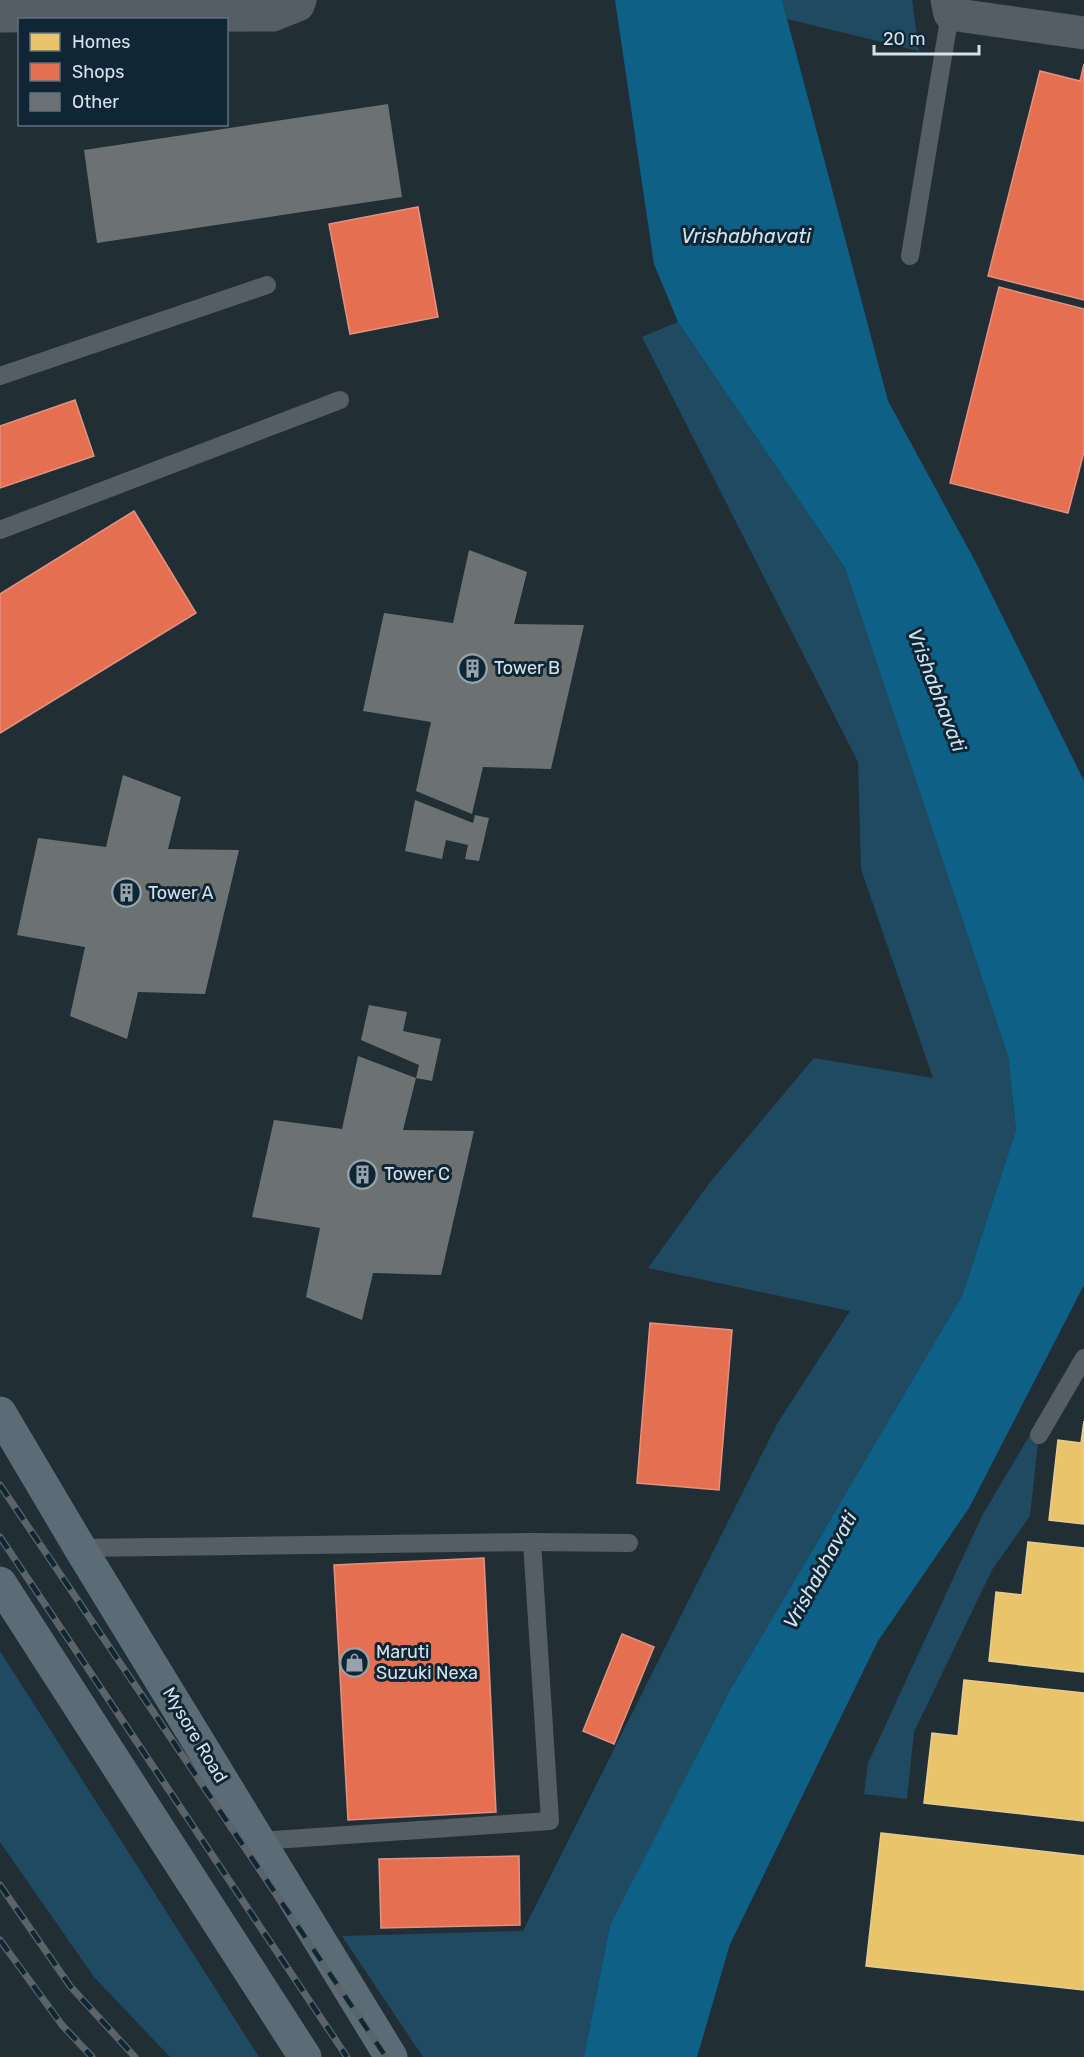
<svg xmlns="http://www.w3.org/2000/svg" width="1084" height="2057" font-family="Rubik,sans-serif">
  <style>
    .green { fill: #1f4a62 }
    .water { fill: #0e6087 }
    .homes { fill: #e9c46a; stroke: #e3cd91; stroke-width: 1.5 }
    .shops { fill: #e76f51; stroke: #e2927f; stroke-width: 1.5 }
    .building { fill: #6c7271 }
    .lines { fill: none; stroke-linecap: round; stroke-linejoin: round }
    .lane { stroke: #565e65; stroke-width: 18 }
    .street { stroke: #565e65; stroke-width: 33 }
    .highway { stroke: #5c6c77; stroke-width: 33 }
    .rail-casing { stroke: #5a6469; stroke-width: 7 }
    .rail { stroke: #102634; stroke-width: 4.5; stroke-dasharray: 14; stroke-linecap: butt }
    .labels { text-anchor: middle; stroke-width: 6; stroke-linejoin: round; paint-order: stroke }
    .poi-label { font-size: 18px; fill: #d5e2eb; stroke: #102634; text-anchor: start }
    .street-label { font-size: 18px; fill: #d5e2eb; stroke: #102634 }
    .water-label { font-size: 20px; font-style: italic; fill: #cee4f3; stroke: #102634 }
  </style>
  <rect width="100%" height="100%" fill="#222e36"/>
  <g class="green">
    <polygon points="782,0 912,0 919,51 787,19"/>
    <polygon points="678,322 845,568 1008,1056 1016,1130 962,1296 730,1690 610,1925 584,2057 423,2057 342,1936 523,1931 777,1424 850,1311 648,1268 711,1181 814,1058 933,1078 861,869 858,762 642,337"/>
    <polygon points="1041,1416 1030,1516 992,1570 914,1732 907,1799 864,1794 868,1763 982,1516"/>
    <polygon points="0,1651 259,2057 170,2057 94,1977 0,1842"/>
  </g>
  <polygon class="water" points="615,0 782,0 888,401 975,561 1084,781 1084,1285 969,1508 878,1641 730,1944 697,2057 584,2057 610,1925 730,1690 962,1296 1016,1130 1008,1056 845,568 678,322 654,264"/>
  <g class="homes">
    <polygon points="1084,1421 1084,1524 1049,1520 1058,1440 1081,1443"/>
    <polygon points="1028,1542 1084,1548 1084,1672 989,1661 996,1592 1022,1595"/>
    <polygon points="964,1680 1084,1693 1084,1821 924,1803 932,1733 958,1736"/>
    <polygon points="881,1833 1084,1856 1084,1990 866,1966"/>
  </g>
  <g class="shops">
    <polygon points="1084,64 1084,300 988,276 1040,71 1080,81"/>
    <polygon points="418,207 438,317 350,334 329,224"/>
    <polygon points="999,287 1084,309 1084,452 1068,513 950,483"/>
    <polygon points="75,400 94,456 0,488 0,426"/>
    <polygon points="134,511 196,613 0,733 0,594"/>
    <polygon points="650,1323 732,1330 719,1490 637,1483"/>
    <polygon points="484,1558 496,1812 348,1820 334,1565"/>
    <polygon points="622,1634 654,1647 614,1744 583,1731"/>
    <polygon points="519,1856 520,1925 381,1928 379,1859"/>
  </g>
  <g class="building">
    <polygon points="388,104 402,197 97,243 84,150"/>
    <polygon points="469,550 527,572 514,624 584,625 551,769 483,767 472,814 416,791 431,722 363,711 384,613 453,623"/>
    <polygon points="123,775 181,797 168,849 239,850 205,994 138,992 127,1039 70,1016 85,947 17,935 38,838 106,847"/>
    <polygon points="415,800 473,823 475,815 489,818 479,861 465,859 468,845 446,840 442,859 405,851"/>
    <polygon points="369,1005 407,1012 403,1031 441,1039 432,1081 416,1078 419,1065 361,1040"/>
    <polygon points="358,1056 416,1078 403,1130 474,1131 441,1275 373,1273 362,1320 306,1297 320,1228 252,1217 274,1120 342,1129"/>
  </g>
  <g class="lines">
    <g class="lane">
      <polyline points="910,256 950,14"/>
      <polyline points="0,376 267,285"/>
      <polyline points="0,530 340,400"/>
      <polyline points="1039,1435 1084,1358"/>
      <polyline points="532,1542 629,1543"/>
      <polyline points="80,1548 532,1542 550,1821 259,1841"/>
    </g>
    <g class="street">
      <polyline points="947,0 950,14 1084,33"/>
      <polyline points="0,16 273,15 298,5 300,0"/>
    </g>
    <g class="highway">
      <polyline points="0,1413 80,1548 391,2057"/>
      <polyline points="0,1583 305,2057"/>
    </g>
    <defs>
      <g id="rail">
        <polyline points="0,1485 386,2057"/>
        <polyline points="0,1537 347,2057"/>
        <polyline points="0,1885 70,1986 135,2057"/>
        <polyline points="0,1940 62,2025 92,2057"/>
      </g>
    </defs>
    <use href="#rail" class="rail-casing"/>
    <use href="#rail" class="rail"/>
  </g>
  <defs>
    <symbol id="building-ring" viewBox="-11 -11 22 22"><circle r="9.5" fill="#102634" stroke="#96a3ac" stroke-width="1.5"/><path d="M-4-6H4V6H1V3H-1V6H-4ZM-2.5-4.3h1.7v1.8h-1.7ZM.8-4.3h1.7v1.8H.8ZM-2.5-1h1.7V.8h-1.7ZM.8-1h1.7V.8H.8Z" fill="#96a3ac"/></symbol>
    <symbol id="shop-ring" viewBox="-11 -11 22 22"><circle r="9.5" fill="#102634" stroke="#96a3ac" stroke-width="1.5"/><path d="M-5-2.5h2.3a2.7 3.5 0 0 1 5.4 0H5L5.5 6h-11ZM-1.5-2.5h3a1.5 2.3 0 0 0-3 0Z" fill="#96a3ac"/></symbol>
  </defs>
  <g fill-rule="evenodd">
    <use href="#building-ring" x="456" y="652" width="33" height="33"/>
    <use href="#building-ring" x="110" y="876" width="33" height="33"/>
    <use href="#building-ring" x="346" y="1158" width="33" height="33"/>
    <use href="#shop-ring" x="338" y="1646" width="33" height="33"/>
  </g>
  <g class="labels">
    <g class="poi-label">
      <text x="494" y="674">Tower B</text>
      <text x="148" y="899">Tower A</text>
      <text x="384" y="1180">Tower C</text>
      <text x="376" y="1658">Maruti<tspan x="376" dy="21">Suzuki Nexa</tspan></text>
    </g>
    <g class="street-label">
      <text transform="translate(195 1735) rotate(59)" y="6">Mysore Road</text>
    </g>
    <g class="water-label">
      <text x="746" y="243">Vrishabhavati</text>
      <text transform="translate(937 690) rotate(69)" y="7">Vrishabhavati</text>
      <text transform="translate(820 1570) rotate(-61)" y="7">Vrishabhavati</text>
    </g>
  </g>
  <rect x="18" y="18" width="210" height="108" fill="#102634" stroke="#5f717d" stroke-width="1.5"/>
  <rect x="30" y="33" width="30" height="18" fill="#e9c46a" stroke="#5f717d" stroke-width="1.5"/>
  <text x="72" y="48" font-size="18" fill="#d5e2eb">Homes</text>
  <rect x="30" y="63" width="30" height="18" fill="#e76f51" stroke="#5f717d" stroke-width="1.5"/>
  <text x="72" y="78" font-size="18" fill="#d5e2eb">Shops</text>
  <rect x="30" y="93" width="30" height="18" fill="#6c7271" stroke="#5f717d" stroke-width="1.5"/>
  <text x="72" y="108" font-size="18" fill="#d5e2eb">Other</text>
  <path d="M874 45v9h105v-9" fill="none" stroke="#d5e2eb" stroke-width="3"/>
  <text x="883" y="45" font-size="18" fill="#d5e2eb" stroke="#102634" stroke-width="4.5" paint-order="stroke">20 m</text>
</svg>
